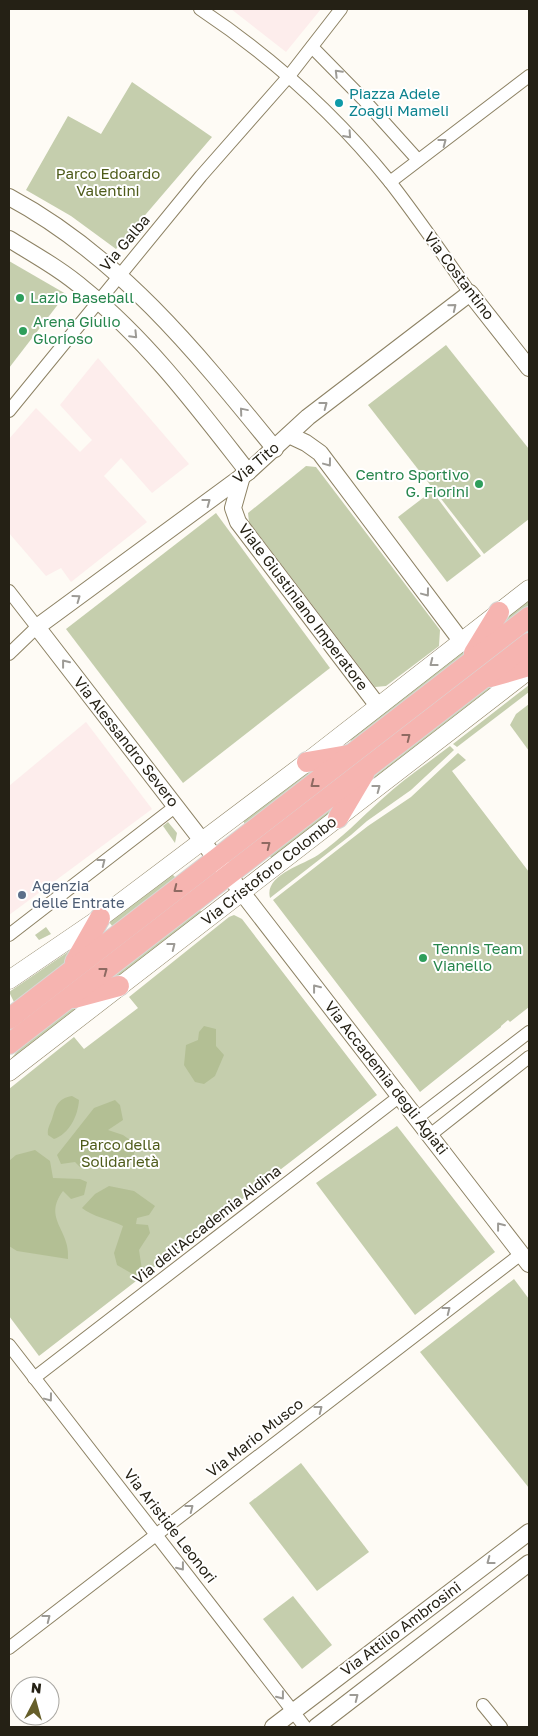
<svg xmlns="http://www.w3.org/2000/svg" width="538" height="1736" font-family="'Golos Text',sans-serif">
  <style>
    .commercial { fill: #fdedec }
    .green { fill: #c5cead }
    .forest { fill: #b3bf94 }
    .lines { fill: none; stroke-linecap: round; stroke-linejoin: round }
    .minor-casing { stroke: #8d8264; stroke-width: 14 }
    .tertiary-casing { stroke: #8d8264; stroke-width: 18 }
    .secondary-casing { stroke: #8d8264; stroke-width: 19 }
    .primary-casing { stroke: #d8d7d5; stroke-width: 22 }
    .minor { stroke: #fff; stroke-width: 12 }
    .tertiary { stroke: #fff; stroke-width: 16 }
    .secondary { stroke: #fff; stroke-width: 18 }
    .primary { stroke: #f6b4b0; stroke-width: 20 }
    .oneway { stroke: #9d9b96 }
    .oneway2 { stroke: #8e6a62 }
    .culture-dot { fill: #0f9aa8; stroke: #fff; stroke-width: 2 }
    .leisure-dot { fill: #2e9e5b; stroke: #fff; stroke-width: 2 }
    .service-dot { fill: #5c6f8a; stroke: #fff; stroke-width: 2 }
    .labels { text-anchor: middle; stroke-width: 4; stroke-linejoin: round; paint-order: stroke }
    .culture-label { font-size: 15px; fill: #0d838f; stroke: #fff; text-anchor: start }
    .park-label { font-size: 15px; fill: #4e5b1a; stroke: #fff }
    .street-label { font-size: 15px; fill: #252115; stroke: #fff }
    .leisure-label { font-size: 15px; fill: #27864d; stroke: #fff; text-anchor: start }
    .service-label { font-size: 15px; fill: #4e5e75; stroke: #fff; text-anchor: start }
  </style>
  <rect width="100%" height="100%" fill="#fefbf5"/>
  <g class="commercial">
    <polygon points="231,9 321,9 286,52"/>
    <polygon points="98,358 189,464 152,493 121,458 104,476 147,522 71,582 61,568 46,576 9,533 9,439 36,408 80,452 92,440 60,405"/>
    <polygon points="86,722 152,809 9,915 9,786"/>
  </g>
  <g class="green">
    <polygon points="132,82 212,137 116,249 71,216 26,190 68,116 101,134"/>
    <polygon points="9,261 66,294 9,368"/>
    <polygon points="446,345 529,449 529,519 484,554 368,405"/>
    <polygon points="306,466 316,467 440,630 439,646 386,686 375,687 249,522 248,513"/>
    <polygon points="432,491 481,556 447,582 398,517"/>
    <polygon points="216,513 330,668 183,783 66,629"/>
    <polygon points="529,598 529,605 491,634 503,618"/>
    <polygon points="484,632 472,650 352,742 348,738"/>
    <polygon points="529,685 529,692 457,747 453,744"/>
    <polygon points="489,686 493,690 356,797 367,782"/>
    <polygon points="529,704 529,751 510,725 516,714"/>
    <path d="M450,746L454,750L411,790L367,821L351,835L270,898C264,875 303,865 318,855C341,839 360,819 381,800C402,780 427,764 450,746Z"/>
    <polygon points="458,753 466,760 452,771 529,872 529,1007 510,1022 508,1020 501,1026 501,1027 420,1092 273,900 368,826 411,797"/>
    <polygon points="324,764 245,825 243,820 310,768"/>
    <polygon points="344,798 339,809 273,860 269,855"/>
    <polygon points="168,822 177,833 175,843 163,826"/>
    <polygon points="172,874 176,878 113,927 109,922"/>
    <polygon points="200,910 203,914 119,981 99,988"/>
    <polygon points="234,915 242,919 377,1095 39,1356 9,1316 9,1089 74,1037 84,1049 138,1008 129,997 229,917"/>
    <polygon points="46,927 51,934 39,940 35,935"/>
    <polygon points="84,941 70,961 14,1002 9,992"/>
    <path d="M97,996L9,1062C25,1037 68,1005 97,996Z"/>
    <polygon points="397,1126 495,1252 415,1315 316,1183"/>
    <polygon points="514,1279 529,1299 529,1488 420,1352"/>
    <polygon points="301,1463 369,1552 317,1591 249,1503"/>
    <polygon points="293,1596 332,1645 302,1669 263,1619"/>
  </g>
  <g class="forest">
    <polygon points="204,1026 216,1029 216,1046 224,1055 215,1076 204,1084 195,1082 184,1065 186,1045 198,1040 199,1032"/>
    <path d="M72,1096L79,1100C78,1116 69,1134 54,1139L48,1135C47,1128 50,1125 52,1119C56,1106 57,1099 72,1096Z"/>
    <polygon points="115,1100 120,1105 123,1120 108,1130 123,1135 137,1145 133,1157 115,1161 103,1157 97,1166 80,1167 75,1162 61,1164 57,1155 94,1108"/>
    <path d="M35,1150L50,1161L53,1178L80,1179L87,1182L84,1195L71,1199L63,1191C42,1219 71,1230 68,1259L17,1251L9,1246V1161L16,1155Z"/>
    <path d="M109,1186L134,1191L155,1206L149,1215L137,1218L136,1224L148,1225L150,1233L139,1250L142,1270L136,1276L117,1265L114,1253L123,1226C111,1220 91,1216 82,1208L95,1194Z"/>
  </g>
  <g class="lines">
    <defs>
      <g id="minor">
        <path d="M200,9C272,57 336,115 390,182C418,218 444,256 470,293"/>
        <polyline points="312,47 364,100 418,160"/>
        <polyline points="390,182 529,76"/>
        <polyline points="9,411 201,176 289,76 341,9"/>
        <polyline points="9,591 37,627 9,654"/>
        <polyline points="9,935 176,806"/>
        <polyline points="417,1118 529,1032"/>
        <polyline points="430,1135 529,1057"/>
        <polyline points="9,1345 305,1727"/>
        <polyline points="34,1378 400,1096"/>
        <polyline points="9,1648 521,1254"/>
        <polyline points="483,1705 501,1727"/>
      </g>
      <g id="tertiary">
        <path d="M9,197C119,256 197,353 275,449"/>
        <path d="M9,239C35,255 62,270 85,290C148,341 198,408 248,472"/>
        <polyline points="529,368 470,293 308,417 248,472 37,627 529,1264"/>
        <polyline points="289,435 306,443 320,453 462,642"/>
        <polyline points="242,476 233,508 238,522 378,706"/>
        <polyline points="273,1727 529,1532"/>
        <polyline points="316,1727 529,1563"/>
      </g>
      <g id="secondary">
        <polyline points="9,980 100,918 307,762 529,589"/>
        <polyline points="9,1072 529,670"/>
      </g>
      <g id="primary">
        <polyline points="474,653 499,612"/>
        <polyline points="491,677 529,666"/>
        <polyline points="307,762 348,755"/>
        <polyline points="338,818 364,774"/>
        <polyline points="75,962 100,918"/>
        <polyline points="74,998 119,986"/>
        <polyline points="9,1019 529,617"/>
        <polyline points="9,1044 529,643"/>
      </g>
    </defs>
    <use href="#minor" class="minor-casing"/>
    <use href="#tertiary" class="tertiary-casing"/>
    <use href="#secondary" class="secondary-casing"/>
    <use href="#primary" class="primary-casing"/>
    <use href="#minor" class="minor"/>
    <use href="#tertiary" class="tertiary"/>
    <use href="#secondary" class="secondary"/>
    <use href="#primary" class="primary"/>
  </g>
  <defs><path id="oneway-chevron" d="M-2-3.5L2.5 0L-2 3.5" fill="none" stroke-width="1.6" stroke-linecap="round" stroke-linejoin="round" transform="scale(1.25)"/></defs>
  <g class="oneway">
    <use href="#oneway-chevron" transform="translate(338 73) rotate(-135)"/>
    <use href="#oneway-chevron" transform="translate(348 135) rotate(48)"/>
    <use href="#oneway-chevron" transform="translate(443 142) rotate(-37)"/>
    <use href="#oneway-chevron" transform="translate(453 307) rotate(-39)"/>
    <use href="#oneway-chevron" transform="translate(134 335) rotate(46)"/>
    <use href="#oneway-chevron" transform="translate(324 405) rotate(-37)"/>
    <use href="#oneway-chevron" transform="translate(243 411) rotate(-130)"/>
    <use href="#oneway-chevron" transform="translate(328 463) rotate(53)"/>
    <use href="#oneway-chevron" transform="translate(207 502) rotate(-37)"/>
    <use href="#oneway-chevron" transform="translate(426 593) rotate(53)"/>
    <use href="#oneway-chevron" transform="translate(77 598) rotate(-36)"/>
    <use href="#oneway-chevron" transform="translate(65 663) rotate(-128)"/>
    <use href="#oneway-chevron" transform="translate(433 663) rotate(142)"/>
    <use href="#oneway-chevron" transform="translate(377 788) rotate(-37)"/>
    <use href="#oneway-chevron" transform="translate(102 862) rotate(-38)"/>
    <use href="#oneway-chevron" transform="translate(172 946) rotate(-38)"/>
    <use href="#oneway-chevron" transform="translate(316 988) rotate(-128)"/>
    <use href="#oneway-chevron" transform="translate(500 1226) rotate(-128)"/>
    <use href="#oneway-chevron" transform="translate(447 1310) rotate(-38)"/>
    <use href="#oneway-chevron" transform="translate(49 1398) rotate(53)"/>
    <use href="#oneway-chevron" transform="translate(319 1409) rotate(-38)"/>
    <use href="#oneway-chevron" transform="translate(190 1508) rotate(-38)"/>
    <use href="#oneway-chevron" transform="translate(490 1561) rotate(143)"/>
    <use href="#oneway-chevron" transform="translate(181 1567) rotate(52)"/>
    <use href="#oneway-chevron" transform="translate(47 1618) rotate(-38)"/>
    <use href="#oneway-chevron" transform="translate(281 1696) rotate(52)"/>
    <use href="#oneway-chevron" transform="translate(355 1697) rotate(-38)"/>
  </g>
  <g class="oneway2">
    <use href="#oneway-chevron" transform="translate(407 737) rotate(-38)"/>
    <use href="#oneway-chevron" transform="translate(314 784) rotate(142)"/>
    <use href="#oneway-chevron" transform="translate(267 845) rotate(-38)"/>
    <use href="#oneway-chevron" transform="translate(177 889) rotate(142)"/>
    <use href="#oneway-chevron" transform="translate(104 971) rotate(-37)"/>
  </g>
  <circle class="culture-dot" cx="339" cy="103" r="5"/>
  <g class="leisure-dot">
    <circle cx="20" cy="298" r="5"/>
    <circle cx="23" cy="331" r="5"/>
    <circle cx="479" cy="484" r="5"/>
    <circle cx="423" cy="958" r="5"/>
  </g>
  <circle class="service-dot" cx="22" cy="895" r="5"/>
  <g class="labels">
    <g class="culture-label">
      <text x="349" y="99">Piazza Adele<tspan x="349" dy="17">Zoagli Mameli</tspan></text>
    </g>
    <g class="park-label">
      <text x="108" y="179">Parco Edoardo<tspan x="108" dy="17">Valentini</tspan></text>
      <text x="120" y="1150">Parco della<tspan x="120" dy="17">Solidarietà</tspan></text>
    </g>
    <g class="street-label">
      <text transform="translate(125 243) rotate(-50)" y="5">Via Galba</text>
      <text transform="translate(459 276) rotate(53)" y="5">Via Costantino</text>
      <text transform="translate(256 463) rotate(-40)" y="5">Via Tito</text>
      <text transform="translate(303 607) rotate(53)" y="5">Viale Giustiniano Imperatore</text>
      <text transform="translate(126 742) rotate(52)" y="5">Via Alessandro Severo</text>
      <text transform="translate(269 871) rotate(-38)" y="5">Via Cristoforo Colombo</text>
      <text transform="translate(386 1078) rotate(52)" y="5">Via Accademia degli Agiati</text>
      <text transform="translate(207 1225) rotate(-38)" y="5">Via dell'Accademia Aldina</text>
      <text transform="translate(255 1438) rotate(-38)" y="5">Via Mario Musco</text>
      <text transform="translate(170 1526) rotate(52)" y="5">Via Aristide Leonori</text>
      <text transform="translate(401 1629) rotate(-37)" y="5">Via Attilio Ambrosini</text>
    </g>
    <g class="leisure-label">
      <text x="30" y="303">Lazio Baseball</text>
      <text x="33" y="327">Arena Giulio<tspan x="33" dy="17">Glorioso</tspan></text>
      <text x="469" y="480" text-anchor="end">Centro Sportivo<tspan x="469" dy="17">G. Fiorini</tspan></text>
      <text x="433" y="954">Tennis Team<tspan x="433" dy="17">Vianello</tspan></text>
    </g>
    <g class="service-label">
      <text x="32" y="891">Agenzia<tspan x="32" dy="17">delle Entrate</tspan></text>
    </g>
  </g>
  <rect width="538" height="1736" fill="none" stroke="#252115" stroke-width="20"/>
  <g transform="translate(35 1701) rotate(6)"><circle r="24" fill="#ffffff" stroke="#a8a6a1"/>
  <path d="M0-4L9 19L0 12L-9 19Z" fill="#655e2a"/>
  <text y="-8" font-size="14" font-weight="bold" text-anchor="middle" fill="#252115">N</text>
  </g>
</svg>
